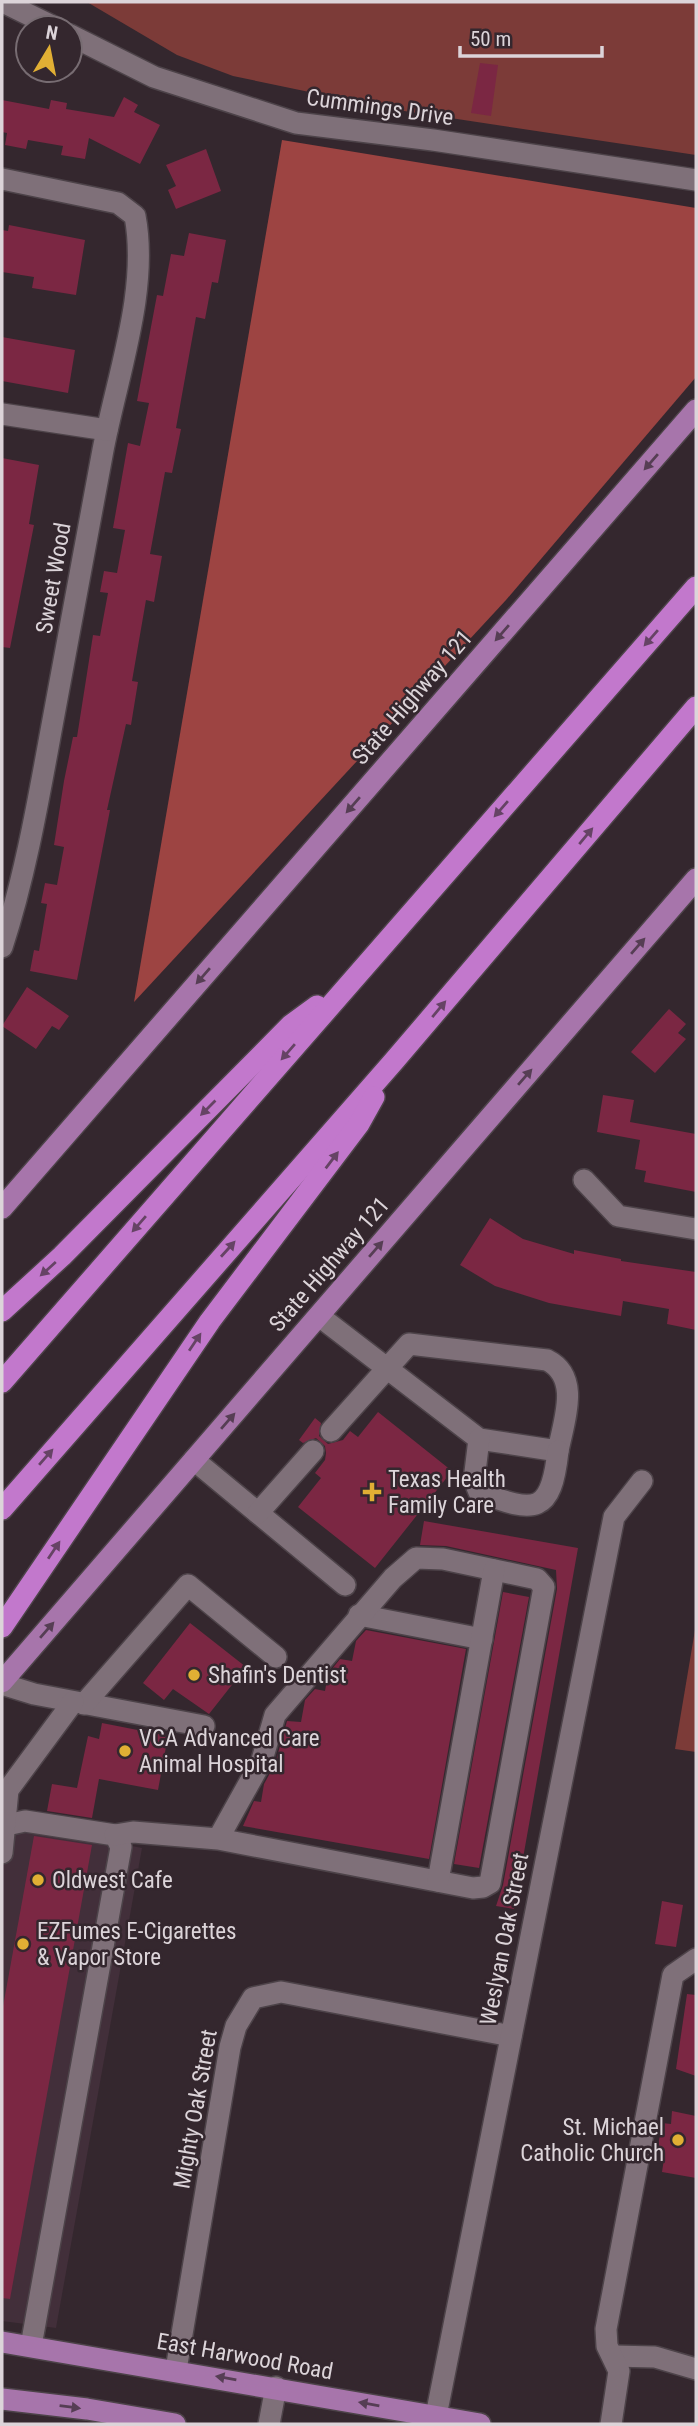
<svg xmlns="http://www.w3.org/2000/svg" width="698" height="2426" font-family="'Roboto Condensed',sans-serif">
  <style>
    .built { fill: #422f3a }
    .green { fill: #7c3b38 }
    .forest { fill: #9d4442 }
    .building { fill: #7b2743 }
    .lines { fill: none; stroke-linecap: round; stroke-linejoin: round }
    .minor-casing { stroke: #4d4349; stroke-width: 24 }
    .major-casing { stroke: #4d4349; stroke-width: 24 }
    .highway-casing { stroke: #4d4349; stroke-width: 24 }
    .minor { stroke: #7f7079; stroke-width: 21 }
    .major { stroke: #a775ab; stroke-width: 21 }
    .highway { stroke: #c278cc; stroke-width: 21 }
    .oneway { fill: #563e54 }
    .oneway2 { fill: #664365 }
    .poi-dot { fill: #e1af34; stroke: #34272e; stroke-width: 2.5 }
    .labels { text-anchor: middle; stroke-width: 5; stroke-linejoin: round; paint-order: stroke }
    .street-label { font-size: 23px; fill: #dcd4d9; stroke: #34272e }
    .poi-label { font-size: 23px; fill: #dcd4d9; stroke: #34272e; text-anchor: start }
  </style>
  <rect width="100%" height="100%" fill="#34272e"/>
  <polygon class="built" points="2,1820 142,1848 56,2328 2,2321"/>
  <g class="green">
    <polygon points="87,2 696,2 696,155 391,109 233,76 177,55"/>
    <polygon points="696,1624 696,1752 675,1749"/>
  </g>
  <polygon class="forest" points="282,140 696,208 696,377 506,600 134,1002"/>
  <g class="building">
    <polygon points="480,63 498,65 491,116 471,113"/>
    <polygon points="124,97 138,105 134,112 160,125 140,164 89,138 85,159 61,155 63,146 28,140 26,149 5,145 7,133 2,132 2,100 49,109 51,100 67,103 66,109 114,117"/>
    <polygon points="206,149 221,191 176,209 168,190 176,186 166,165"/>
    <polygon points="9,225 85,240 76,295 32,288 34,277 2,272 2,230 8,231"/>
    <polygon points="189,233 226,240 218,283 212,282 205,319 196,317 176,428 181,429 172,473 165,472 150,554 162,556 154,602 146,600 132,681 138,682 131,725 126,724 107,810 110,810 77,980 30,971 34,950 39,951 47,904 41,903 45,883 57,885 64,847 54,845 64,781 73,737 77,737 93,635 100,636 108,593 100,592 104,571 117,573 125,530 113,528 128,443 140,446 149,403 137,401 157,295 163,296 171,254 184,256"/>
    <polygon points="2,337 75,350 68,393 2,381"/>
    <polygon points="2,458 39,465 29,524 34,525 10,648 2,647"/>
    <polygon points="27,987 69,1016 59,1030 52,1026 36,1049 2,1026"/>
    <polygon points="669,1009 686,1024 678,1033 686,1039 655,1073 631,1052"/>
    <polygon points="603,1095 634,1100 630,1122 696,1134 696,1192 644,1182 646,1171 635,1169 640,1140 597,1132"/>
    <polygon points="490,1218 523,1239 574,1254 574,1250 621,1259 621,1261 696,1272 696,1330 667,1324 669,1309 623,1301 621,1316 549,1303 495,1286 460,1265"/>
    <polygon points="378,1412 452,1471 375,1568 298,1507 321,1478 315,1473 325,1460 326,1453 325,1446 316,1438 303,1443 299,1440 315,1418 321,1423 319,1436 328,1444 343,1440 350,1431 358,1437"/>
    <polygon points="424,1521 578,1548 514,1909 496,1906 503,1885 557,1589 556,1570 446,1546 420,1545"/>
    <polygon points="503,1592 529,1597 479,1868 454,1864"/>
    <polygon points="190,1623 246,1667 209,1714 173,1689 164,1700 143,1683"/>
    <polygon points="366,1630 466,1649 429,1859 243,1826 254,1801 261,1802 264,1784 275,1764 287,1721 301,1722 305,1700 315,1689 325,1691 328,1674 340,1659 352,1661 356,1641"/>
    <polygon points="102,1723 168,1736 158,1790 99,1779 92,1818 47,1811 52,1784 77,1788 88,1736 99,1739"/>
    <polygon points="34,1836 92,1845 10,2299 2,2298 2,2012"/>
    <polygon points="662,1901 683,1905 676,1947 655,1944"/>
    <polygon points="687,1994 696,1995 696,2076 676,2069"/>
    <polygon points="672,2111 696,2116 696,2178 662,2172 664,2159 656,2157 662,2123 671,2124"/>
  </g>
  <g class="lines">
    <defs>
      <g id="minor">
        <polyline points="3,2 56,28"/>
        <polyline points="70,35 154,77 296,123 433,140 696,180"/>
        <path d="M2,179L118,203L135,216C149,290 117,376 103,450C87,540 70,630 53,720C39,796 26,874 2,947"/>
        <polyline points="2,414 107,430"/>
        <polyline points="584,1180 618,1216 696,1229"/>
        <path d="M319,1316L479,1439L558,1451C564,1420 581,1377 547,1360L409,1344L331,1431"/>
        <path d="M479,1439L474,1480L479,1492C536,1514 551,1514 558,1451"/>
        <polyline points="194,1460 345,1585"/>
        <polyline points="258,1513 313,1451"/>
        <polyline points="359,1615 482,1639"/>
        <polyline points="2,1684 34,1694 204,1726"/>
        <polyline points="84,1704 188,1585 276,1657"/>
        <polyline points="2,1826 25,1821 115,1835 121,1847 31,2346"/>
        <polyline points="115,1835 133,1832 218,1839 262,1760 275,1715 393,1578 416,1558 443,1559 537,1579 544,1587 490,1883 483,1887 473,1888 218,1839"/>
        <polyline points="2,1853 8,1790 73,1702"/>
        <polyline points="438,1881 494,1570"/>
        <polyline points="613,2356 655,2357 696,2369"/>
        <polyline points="176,2370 230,2047 236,2026 253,1998 281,1992 511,2036"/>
        <polyline points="436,2416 614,1517 642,1481"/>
        <polyline points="269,2424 276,2387"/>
        <polyline points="611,2424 619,2371 607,2346 606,2329 673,1975 696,1959"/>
      </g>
      <g id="major">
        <polyline points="2,1208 696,410"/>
        <polyline points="2,1682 696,879"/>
        <polyline points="2,2342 480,2424"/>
        <polyline points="2,2399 87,2409 175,2424"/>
      </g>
      <g id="highway">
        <polyline points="2,1311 62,1256 291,1025 317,1006"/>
        <polyline points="2,1382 696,587"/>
        <polyline points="2,1509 394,1061 696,707"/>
        <polyline points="2,1627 210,1321 359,1124 374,1097"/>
      </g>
    </defs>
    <use href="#minor" class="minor-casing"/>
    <use href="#major" class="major-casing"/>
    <use href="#highway" class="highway-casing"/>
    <use href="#minor" class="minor"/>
    <use href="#major" class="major"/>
    <use href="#highway" class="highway"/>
  </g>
  <defs><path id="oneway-solid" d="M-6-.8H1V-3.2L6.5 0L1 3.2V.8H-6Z" transform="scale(1.75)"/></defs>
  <g class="oneway">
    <use href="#oneway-solid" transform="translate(651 462) rotate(131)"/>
    <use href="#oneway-solid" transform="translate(502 633) rotate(131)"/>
    <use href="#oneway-solid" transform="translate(353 805) rotate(131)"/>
    <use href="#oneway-solid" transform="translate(638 946) rotate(-49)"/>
    <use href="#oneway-solid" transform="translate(203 976) rotate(131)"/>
    <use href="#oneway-solid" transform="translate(525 1077) rotate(-49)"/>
    <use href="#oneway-solid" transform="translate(376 1249) rotate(-49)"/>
    <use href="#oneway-solid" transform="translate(228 1421) rotate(-49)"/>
    <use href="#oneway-solid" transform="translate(47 1630) rotate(-49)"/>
    <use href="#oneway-solid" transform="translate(226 2378) rotate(-170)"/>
    <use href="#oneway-solid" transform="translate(369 2404) rotate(-170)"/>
    <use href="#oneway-solid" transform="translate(70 2407) rotate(7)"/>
  </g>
  <g class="oneway2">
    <use href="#oneway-solid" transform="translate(651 638) rotate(131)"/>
    <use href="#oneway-solid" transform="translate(501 809) rotate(131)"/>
    <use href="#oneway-solid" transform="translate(586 836) rotate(-50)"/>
    <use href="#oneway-solid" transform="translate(439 1009) rotate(-50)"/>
    <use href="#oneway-solid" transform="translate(288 1052) rotate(131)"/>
    <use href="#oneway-solid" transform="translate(208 1108) rotate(135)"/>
    <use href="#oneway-solid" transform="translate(332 1160) rotate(-53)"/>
    <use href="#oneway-solid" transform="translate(139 1224) rotate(131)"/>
    <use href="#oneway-solid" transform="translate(228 1249) rotate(-48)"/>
    <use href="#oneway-solid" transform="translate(48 1269) rotate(138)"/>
    <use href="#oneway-solid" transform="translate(195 1342) rotate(-56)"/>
    <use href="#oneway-solid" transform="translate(46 1457) rotate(-49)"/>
    <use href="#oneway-solid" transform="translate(54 1550) rotate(-56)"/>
  </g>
  <g class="poi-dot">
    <path d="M368.5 1481.5h7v7h7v7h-7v7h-7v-7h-7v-7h7z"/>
    <circle cx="194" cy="1675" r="7"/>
    <circle cx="125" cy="1751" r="7"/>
    <circle cx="38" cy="1880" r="7"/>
    <circle cx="23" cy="1944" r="7"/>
    <circle cx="678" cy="2140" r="7"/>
  </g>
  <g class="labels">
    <g class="street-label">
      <text transform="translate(380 107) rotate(8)" y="8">Cummings Drive</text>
      <text transform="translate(53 578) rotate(-80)" y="8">Sweet Wood</text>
      <text transform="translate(412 697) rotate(-49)" y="8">State Highway 121</text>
      <text transform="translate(329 1264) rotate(-49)" y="8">State Highway 121</text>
      <text transform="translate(504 1939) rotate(-79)" y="8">Weslyan Oak Street</text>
      <text transform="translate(195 2109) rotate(-80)" y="8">Mighty Oak Street</text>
      <text transform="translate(245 2356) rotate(10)" y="8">East Harwood Road</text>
    </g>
    <g class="poi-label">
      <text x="388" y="1487">Texas Health<tspan x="388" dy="26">Family Care</tspan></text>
      <text x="208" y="1683">Shafin's Dentist</text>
      <text x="139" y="1746">VCA Advanced Care<tspan x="139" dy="26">Animal Hospital</tspan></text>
      <text x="52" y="1888">Oldwest Cafe</text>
      <text x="37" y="1939">EZFumes E-Cigarettes<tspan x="37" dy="26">&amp; Vapor Store</tspan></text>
      <text x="664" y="2135" text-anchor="end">St. Michael<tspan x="664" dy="26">Catholic Church</tspan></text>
    </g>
  </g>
  <rect width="698" height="2426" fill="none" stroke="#dcd4d9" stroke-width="7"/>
  <g transform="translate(49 49) rotate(10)"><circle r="33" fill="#34272e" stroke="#776c72" stroke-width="2"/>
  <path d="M0-5L12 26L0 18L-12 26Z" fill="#e1af34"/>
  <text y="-10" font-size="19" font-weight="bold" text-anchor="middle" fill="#dcd4d9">N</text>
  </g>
  <path d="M460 46v10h142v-10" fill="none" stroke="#dcd4d9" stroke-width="3.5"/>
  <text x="470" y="46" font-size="21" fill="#dcd4d9" stroke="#34272e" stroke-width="5" paint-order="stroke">50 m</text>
</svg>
